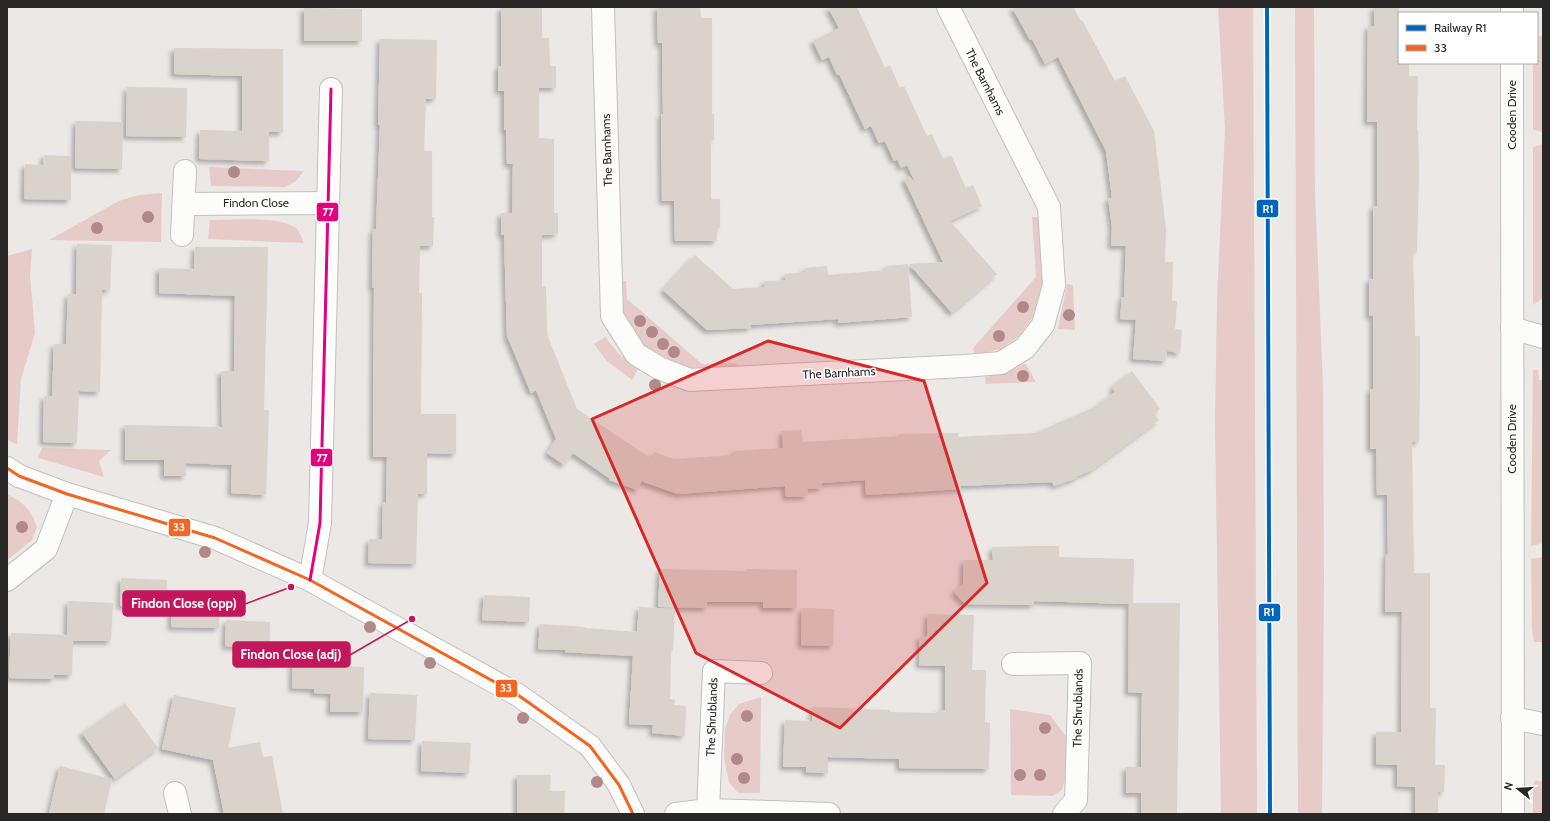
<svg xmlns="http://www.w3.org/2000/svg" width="1550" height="821" font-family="Cabin,sans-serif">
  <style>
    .green { fill: #e7cbc9 }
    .building { fill: #dad3cb; filter: url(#shadow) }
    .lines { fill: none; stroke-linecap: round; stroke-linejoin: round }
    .minor-casing { stroke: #c2c0bf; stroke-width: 24 }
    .major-casing { stroke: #c2c0bf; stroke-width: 24 }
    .minor { stroke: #fcfcfb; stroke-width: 22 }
    .major { stroke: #fcfcfb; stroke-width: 22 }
    .bus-1-casing { stroke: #fff; stroke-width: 6 }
    .bus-2-casing { stroke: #fff; stroke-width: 6 }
    .bus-1 { stroke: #f26522; stroke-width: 3 }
    .bus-2 { stroke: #e5007d; stroke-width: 3 }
    .rail-1-casing { stroke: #fff; stroke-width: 7 }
    .rail-1 { stroke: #0065bd; stroke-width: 4 }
    .tree { fill: #b08988 }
    .marked { fill: #d62828; fill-opacity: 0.2; stroke: #d62828; stroke-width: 3; stroke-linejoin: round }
    .labels { text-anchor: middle; stroke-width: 3; stroke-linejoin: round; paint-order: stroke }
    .street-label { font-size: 12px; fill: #292726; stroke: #fff }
    .leader { fill: none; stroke: #c2185b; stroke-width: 1.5 }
    .callout-dot { fill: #c2185b; stroke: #fff; stroke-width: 1.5 }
    .callout { fill: #c2185b; stroke: #c2185b; stroke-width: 1.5 }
    .callout-label { font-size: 13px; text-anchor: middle; font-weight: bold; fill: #fff }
    .line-badge { stroke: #fff; stroke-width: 1.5 }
    .badge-label { font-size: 11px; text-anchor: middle; font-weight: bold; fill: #fff }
  </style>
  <defs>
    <filter id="shadow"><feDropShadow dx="-3.5" dy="3.5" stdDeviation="2" flood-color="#0004"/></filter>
  </defs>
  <rect width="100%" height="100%" fill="#ebe8e6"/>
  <g class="green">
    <polygon points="1218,7 1253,7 1257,814 1221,814 1215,425 1217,299 1225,129"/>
    <polygon points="1295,7 1314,7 1315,191 1323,386 1324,580 1322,814 1298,814"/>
    <polygon points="1543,35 1543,132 1533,130 1533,63 1537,63 1537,37"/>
    <polygon points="1543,144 1543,298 1533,305 1533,147"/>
    <polygon points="209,167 304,171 296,181 285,187 211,186"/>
    <polygon points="162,193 161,242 49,240 119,201 139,195"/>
    <polygon points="1032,217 1039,217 1044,278 1033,317 1018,337 1001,349 975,355 973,348 1036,277"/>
    <path d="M210,220C232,220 281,215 297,229C300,232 302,238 304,243L208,239Z"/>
    <polygon points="32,249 30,275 35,333 21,379 17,444 7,440 7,256"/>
    <polygon points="620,281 626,281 627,299 702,364 736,363 738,369 690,369 662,359 642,348 623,314"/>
    <polygon points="1067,284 1073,285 1075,330 1058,329"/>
    <polygon points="605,337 620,355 639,367 632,380 606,360 594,344"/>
    <polygon points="1025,363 1036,382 986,384 985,377 1007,372"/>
    <polygon points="1533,370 1538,370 1539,380 1543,380 1543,543 1531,546"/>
    <polygon points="42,448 111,450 99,461 104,477 38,458"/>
    <path d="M7,494C24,503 30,508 37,527L32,540L7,560Z"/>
    <polygon points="1543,557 1543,642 1534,642 1532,628 1531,559"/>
    <polygon points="761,697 760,793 738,793 729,782 724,758 725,729 730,715 739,704"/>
    <polygon points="1010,709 1050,715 1067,738 1069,766 1062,790 1053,796 1011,795"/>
    <polygon points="1535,780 1543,782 1543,814 1533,814 1533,787"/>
  </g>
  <g class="building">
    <polygon points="501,7 542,7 542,38 549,38 550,66 556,66 556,88 539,88 539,138 554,139 554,213 558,213 558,234 542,235 542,287 546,286 547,334 577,409 652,459 654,452 674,459 734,455 734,451 783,448 782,431 801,430 803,442 899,436 899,434 958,433 958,437 1035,433 1095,407 1115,392 1112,387 1132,371 1160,409 1154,414 1159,420 1092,470 1076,477 1077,478 1054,486 1052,482 961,486 961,489 866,495 865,480 822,483 822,488 807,489 808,496 786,497 785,486 678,494 641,481 638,490 609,480 609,478 573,453 564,465 547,453 556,439 536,390 531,393 507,336 504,235 501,235 501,213 512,213 513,164 507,164 506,130 504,130 504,91 498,91 498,66 501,66"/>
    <polygon points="657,7 700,7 701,18 712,18 712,114 714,114 714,140 711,140 711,199 720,199 720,228 717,228 717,241 675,241 674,201 662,201 661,115 663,114 662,43 658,43"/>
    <polygon points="828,7 857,7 885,68 890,65 900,88 904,86 927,136 932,134 943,159 951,155 966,188 973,185 982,206 950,221 997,274 952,313 909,264 943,262 904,179 909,176 915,182 907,165 901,168 897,159 894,161 885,141 879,143 871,126 865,129 839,74 837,75 829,57 822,60 813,41 839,28"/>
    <polygon points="1012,7 1073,7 1081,21 1082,20 1115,81 1125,76 1154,131 1166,229 1165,262 1173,262 1172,301 1177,301 1175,329 1182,330 1180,353 1167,351 1166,361 1133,359 1136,320 1120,319 1122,297 1124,297 1126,246 1111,246 1112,227 1108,198 1112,198 1106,151 1058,57 1045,64 1032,39 1030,40"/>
    <polygon points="1374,7 1399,7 1399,63 1409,63 1409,76 1418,76 1417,130 1418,130 1419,171 1417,252 1413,252 1415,336 1420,336 1420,382 1419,442 1412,442 1414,573 1430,573 1430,708 1436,708 1435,765 1445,765 1444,792 1438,792 1438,814 1415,814 1415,787 1397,786 1397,765 1376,764 1376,732 1401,732 1402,612 1385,612 1386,555 1388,554 1387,495 1377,495 1376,449 1370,449 1370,389 1373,389 1373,316 1369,316 1369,279 1373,279 1373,206 1377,206 1377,122 1367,122 1368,26 1374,26"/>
    <polygon points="304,8 362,9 362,41 304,41"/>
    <polygon points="380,39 437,40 436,99 426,99 424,151 432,151 432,217 434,217 433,246 420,246 419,293 422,293 421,414 456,414 456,454 427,453 427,494 418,494 416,564 368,563 369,539 382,539 383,502 386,503 387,457 373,457 374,288 372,287 373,229 376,229 380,125 378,125"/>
    <polygon points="174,48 283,49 283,132 269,132 269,161 199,159 200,130 242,131 242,76 174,74"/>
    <polygon points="127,87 187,88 186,137 126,136"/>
    <polygon points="76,121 123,122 122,169 75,168"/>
    <polygon points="44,155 71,156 71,200 24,199 25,164 43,165"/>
    <polygon points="77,244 112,245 110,290 102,290 100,392 79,391 77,443 43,442 44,396 52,396 54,344 66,344 68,294 76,294"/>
    <polygon points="195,247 268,247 264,410 269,410 266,495 231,493 232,465 186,463 186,476 164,476 164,460 125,460 125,425 222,427 221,371 234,371 235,296 159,293 159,268 194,269"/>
    <polygon points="695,255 733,289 765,287 764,281 785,280 785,274 805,272 805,268 827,266 828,275 886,270 886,266 908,264 912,317 838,323 838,319 751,325 751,328 707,330 663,290"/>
    <polygon points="1035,546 1059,546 1059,557 1134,559 1133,603 1180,603 1177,814 1141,814 1141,793 1126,793 1126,767 1141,767 1142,693 1128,692 1129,604 1034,601 1034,605 965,604 954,592 963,584 964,560 993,560 992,547"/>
    <polygon points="660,569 747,571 747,569 797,570 797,608 763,608 763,602 707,602 707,608 658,607"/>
    <polygon points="121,578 167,580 166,607 120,606"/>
    <polygon points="484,595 530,597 529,622 482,620"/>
    <polygon points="172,599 219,601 219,628 171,627"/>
    <polygon points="68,601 113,603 111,641 73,641 72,675 54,675 54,679 9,678 11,633 67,635"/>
    <polygon points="639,607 675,609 673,650 671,650 670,699 675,700 674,705 686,706 685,736 652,733 653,725 629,724 633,656 565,652 565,650 538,649 540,624 586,627 585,628 637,632"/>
    <polygon points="802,608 834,609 833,646 801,645"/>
    <polygon points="928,614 974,615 972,670 986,670 985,722 990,723 989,769 899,768 899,759 828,757 828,773 806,772 806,767 783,767 785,720 812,721 813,707 890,710 890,712 938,713 938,710 945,710 945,666 919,665 920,636 927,636"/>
    <polygon points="226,620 270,622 269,663 242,662 242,647 225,646"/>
    <polygon points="293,654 335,655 335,666 364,667 363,712 330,712 331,694 314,693 314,689 292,688"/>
    <polygon points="370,693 417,695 415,740 368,739"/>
    <polygon points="174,695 236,708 228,748 260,742 263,757 272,756 283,814 224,814 213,760 162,749"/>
    <polygon points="125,703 158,748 115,779 82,733"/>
    <polygon points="422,741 471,743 469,773 421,771"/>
    <polygon points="60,766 112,779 104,814 49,814"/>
    <polygon points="517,775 551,775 550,791 565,791 564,814 517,814"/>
  </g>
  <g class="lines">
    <defs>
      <g id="minor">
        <polyline points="603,7 612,316 636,354 659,368 690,380 964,366 1001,363 1025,348 1043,325 1054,285 1049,207 948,7"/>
        <polyline points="184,204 328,203"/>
        <polyline points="182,235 185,171"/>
        <polyline points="1512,328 1543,337"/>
        <polyline points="7,468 19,476 67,494 215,538 310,580 518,695 590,746 619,785 633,814"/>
        <polyline points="7,580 46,549 67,494"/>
        <polyline points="310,580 320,523 331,89"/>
        <polyline points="1013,664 1080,663 1076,800 1064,814"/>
        <polyline points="1512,718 1543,724"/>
        <polyline points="175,793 180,814"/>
        <polyline points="708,810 714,671 761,673"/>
        <polyline points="676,814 708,810 829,814"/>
      </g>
      <g id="major">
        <polyline points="1512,7 1512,13"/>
        <polyline points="1512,63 1513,814"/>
      </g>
    </defs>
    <use href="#minor" class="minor-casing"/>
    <use href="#major" class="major-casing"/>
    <use href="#minor" class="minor"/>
    <use href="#major" class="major"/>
    <defs>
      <polyline id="bus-1" points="7,468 19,476 67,494 215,538 310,580 518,695 590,746 619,785 633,814"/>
      <polyline id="bus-2" points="310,580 320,523 331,89"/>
    </defs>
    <use href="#bus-1" class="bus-1-casing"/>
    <use href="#bus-2" class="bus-2-casing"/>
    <use href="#bus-1" class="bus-1"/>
    <use href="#bus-2" class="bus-2"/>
    <defs>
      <polyline id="rail-1" points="1267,7 1270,814"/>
    </defs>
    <use href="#rail-1" class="rail-1-casing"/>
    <use href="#rail-1" class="rail-1"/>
  </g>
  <g class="tree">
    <circle cx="234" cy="172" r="6"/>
    <circle cx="148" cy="217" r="6"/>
    <circle cx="97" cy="228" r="6"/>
    <circle cx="1023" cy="307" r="6"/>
    <circle cx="1069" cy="315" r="6"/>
    <circle cx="640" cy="321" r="6"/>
    <circle cx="652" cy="332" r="6"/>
    <circle cx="999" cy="336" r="6"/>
    <circle cx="663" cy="344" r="6"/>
    <circle cx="674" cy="352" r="6"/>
    <circle cx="1023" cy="376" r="6"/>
    <circle cx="655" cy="385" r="6"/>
    <circle cx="22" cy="527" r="6"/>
    <circle cx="205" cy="552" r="6"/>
    <circle cx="370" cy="627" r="6"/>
    <circle cx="430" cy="663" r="6"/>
    <circle cx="747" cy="716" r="6"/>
    <circle cx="523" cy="718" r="6"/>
    <circle cx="1045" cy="728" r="6"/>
    <circle cx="737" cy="759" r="6"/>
    <circle cx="1020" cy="775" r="6"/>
    <circle cx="1040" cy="775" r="6"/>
    <circle cx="744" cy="778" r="6"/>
    <circle cx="597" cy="782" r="6"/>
  </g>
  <path class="marked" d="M768,341L924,381L987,583L840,728L696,653L592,419Z"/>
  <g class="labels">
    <g class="street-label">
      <text transform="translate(985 82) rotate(63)" y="4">The Barnhams</text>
      <text transform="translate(1512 115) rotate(-90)" y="4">Cooden Drive</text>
      <text transform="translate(607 150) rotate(-92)" y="4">The Barnhams</text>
      <text x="256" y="207">Findon Close</text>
      <text transform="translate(839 373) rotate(-3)" y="4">The Barnhams</text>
      <text transform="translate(1512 439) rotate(-90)" y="4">Cooden Drive</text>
      <text transform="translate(1078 708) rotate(-89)" y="4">The Shrublands</text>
      <text transform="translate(712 717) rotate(-88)" y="4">The Shrublands</text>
    </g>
  </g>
  <path class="leader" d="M291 587L245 604M412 619L350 655"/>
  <g class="callout-dot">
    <circle cx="291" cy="587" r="4"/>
    <circle cx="412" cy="619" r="4"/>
  </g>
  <g class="callout">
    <rect x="123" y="591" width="122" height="25" rx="4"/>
    <rect x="233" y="642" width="117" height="25" rx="4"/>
  </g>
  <g class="callout-label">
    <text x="184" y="608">Findon Close (opp)</text>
    <text x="291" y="659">Findon Close (adj)</text>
  </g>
  <g class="line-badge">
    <rect x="1256" y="199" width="23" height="19" rx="4" fill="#0065bd"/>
    <rect x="316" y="202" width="23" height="20" rx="4" fill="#e5007d"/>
    <rect x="310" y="448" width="23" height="19" rx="4" fill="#e5007d"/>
    <rect x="168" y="518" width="23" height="19" rx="4" fill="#f26522"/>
    <rect x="1258" y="603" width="23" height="19" rx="4" fill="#0065bd"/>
    <rect x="495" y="679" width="23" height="19" rx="4" fill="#f26522"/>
  </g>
  <g class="badge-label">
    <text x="1268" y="213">R1</text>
    <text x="328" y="216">77</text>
    <text x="322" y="462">77</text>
    <text x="179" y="531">33</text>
    <text x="1269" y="616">R1</text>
    <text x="506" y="692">33</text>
  </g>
  <rect width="1550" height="821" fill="none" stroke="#292726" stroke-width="16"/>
  <rect x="1398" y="12" width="140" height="52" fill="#ffffff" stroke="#a9a9a8"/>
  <rect x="1406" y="25" width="20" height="6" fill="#0065bd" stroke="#a9a9a8"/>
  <text x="1434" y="32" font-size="12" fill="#292726">Railway R1</text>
  <rect x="1406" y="45" width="20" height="6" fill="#f26522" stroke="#a9a9a8"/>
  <text x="1434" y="52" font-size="12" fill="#292726">33</text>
  <g transform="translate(1518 789) rotate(287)" stroke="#ffffff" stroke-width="3" paint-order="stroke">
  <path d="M0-3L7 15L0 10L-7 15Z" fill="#292726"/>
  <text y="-6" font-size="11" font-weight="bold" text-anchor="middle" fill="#292726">N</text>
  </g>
</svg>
